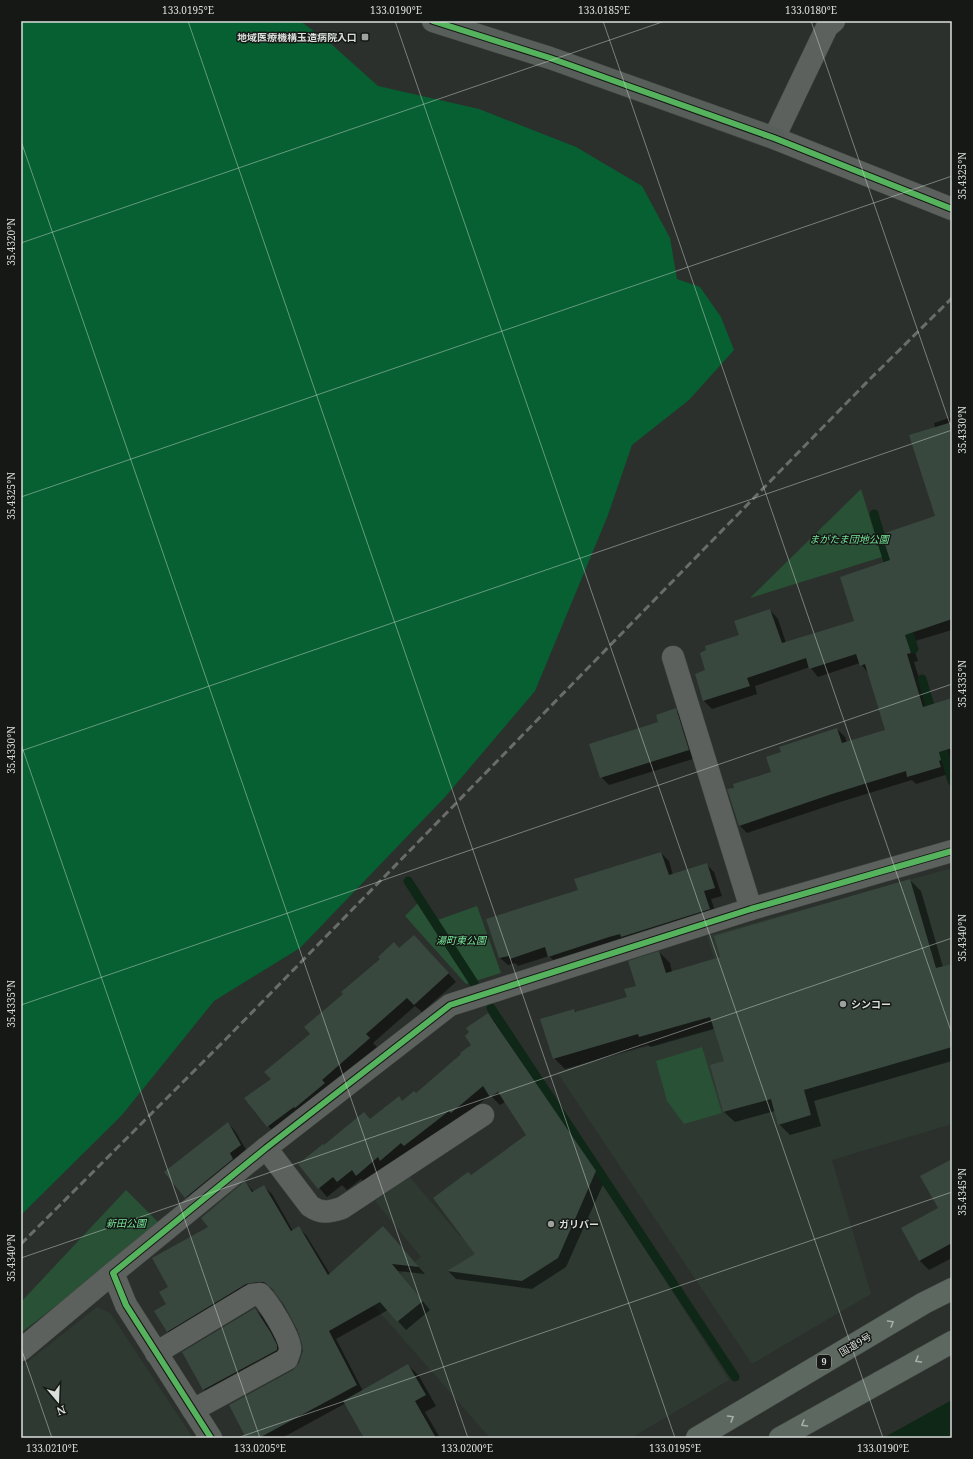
<svg xmlns="http://www.w3.org/2000/svg" width="973" height="1459" font-family="'Noto Serif','Noto Sans JP',serif">
  <style>
    .built { fill: #2e3931 }
    .green { fill: #295136 }
    .forest { fill: #066031 }
    .water { fill: #0e2716 }
    .shadow { fill: #0007 }
    .lines { fill: none; stroke-linecap: round; stroke-linejoin: round }
    .stream { stroke: #0e2716; stroke-width: 9 }
    .building { fill: #38483e }
    .street-casing { stroke: #474c48; stroke-width: 23 }
    .secondary-casing { stroke: #474c48; stroke-width: 23 }
    .highway-casing { stroke: #474c48; stroke-width: 23 }
    .street { stroke: #5d615e; stroke-width: 22 }
    .secondary { stroke: #585e5a; stroke-width: 22 }
    .highway { stroke: #5c6860; stroke-width: 22 }
    .rail { stroke: #6a6c6a; stroke-width: 3; stroke-dasharray: 8 4; stroke-linecap: butt }
    .cycleway-casing { stroke: #151815; stroke-width: 8 }
    .cycleway { stroke: #56b35d; stroke-width: 6 }
    .oneway { stroke: #a8afaa }
    .ticks { fill: none; stroke: #dadfdb; stroke-width: 1; stroke-opacity: 0.45 }
    .poi-dot { fill: #9da29e; stroke: #151815; stroke-width: 1.5 }
    .labels { text-anchor: middle; stroke-width: 3; stroke-linejoin: round; paint-order: stroke }
    .shield { fill: #151815; stroke: #9fa3a0; stroke-width: 1 }
    .shield-label { font-size: 9px; font-weight: bold; fill: #dadfdb }
    .poi-label { font-size: 10px; font-weight: bold; fill: #dadfdb; stroke: #151815; text-anchor: start }
    .park-label { font-size: 10px; font-style: italic; fill: #76e799; stroke: #151815 }
    .street-label { font-size: 10px; fill: #dadfdb; stroke: #151815 }
    .neatline { fill: none; stroke: #dadfdb; stroke-width: 1.5 }
    .ticks-label { font-size: 10px; text-anchor: middle; fill: #dadfdb }
  </style>
  <rect width="100%" height="100%" fill="#2b302c"/>
  <g class="built">
    <polygon points="952,868 952,1124 832,1160 871,1294 752,1364 557,1072 734,1022 707,936"/>
    <polygon points="586,1157 729,1380 631,1438 490,1438 368,1299 421,1257 375,1201 409,1176 460,1236"/>
    <polygon points="97,1307 110,1313 193,1438 21,1438 21,1369 26,1363"/>
  </g>
  <g class="green">
    <polygon points="861,489 882,557 750,598"/>
    <polygon points="419,902 432,922 477,906 501,973 466,984 405,916"/>
    <polygon points="702,1047 722,1113 684,1124 667,1101 656,1061"/>
    <polygon points="126,1190 161,1225 22,1332 21,1331 21,1302"/>
  </g>
  <polygon class="forest" points="21,21 300,21 329,42 378,86 479,109 576,147 642,186 670,238 677,279 700,287 721,317 734,350 689,400 632,445 608,515 535,691 445,797 300,948 214,1001 122,1115 21,1215"/>
  <polygon class="water" points="952,1400 952,1438 883,1438"/>
  <g class="shadow">
    <polygon points="952,417 952,630 912,642 918,661 914,662 928,707 952,699 952,773 916,784 912,780 840,802 747,833 739,825 735,788 772,772 837,729 845,737 847,743 886,731 869,674 860,663 818,677 810,667 755,686 757,694 712,709 704,701 696,674 707,671 740,636 770,610 778,619 786,643 855,622 892,561 937,517 935,428 934,423"/>
    <polygon points="676,710 683,717 696,758 609,785 601,777 659,723"/>
    <polygon points="661,853 669,861 673,875 706,864 714,872 722,896 711,899 717,916 557,964 549,956 518,966 515,963 508,965 500,958 579,891"/>
    <polygon points="910,880 921,891 943,967 952,965 952,1061 814,1101 821,1126 790,1135 779,1124 775,1111 735,1122 724,1112 725,1061 714,1029 651,1047 648,1045 565,1069 554,1058 574,1010 577,1013 628,998 659,952 670,963 672,972 721,958"/>
    <polygon points="422,944 456,982 422,1012 415,1006 373,1043 377,1047 276,1134 268,1126 272,1079 311,1034 400,949"/>
    <polygon points="488,1014 497,1023 605,1180 566,1267 532,1289 456,1279 448,1271 477,1255 471,1176 528,1135 505,1102 500,1105 490,1095 460,1121 365,1184 361,1179 347,1190 342,1185 327,1197 299,1164 324,1146 370,1120 398,1097 403,1102 416,1095 472,1045"/>
    <polygon points="228,1123 235,1131 248,1153 193,1205 186,1197"/>
    <polygon points="952,1160 952,1258 929,1270 920,1261 939,1208"/>
    <polygon points="245,1182 254,1192 264,1187 272,1194 293,1231 299,1228 306,1235 330,1274 390,1235 425,1274 398,1271 430,1310 406,1330 388,1310 336,1339 363,1391 408,1365 419,1376 436,1406 425,1412 440,1438 365,1438 346,1403 282,1438 247,1438 300,1364 303,1355 304,1347 294,1321 275,1291 267,1289 175,1339 167,1331 170,1287 210,1227"/>
    <polygon points="255,1309 263,1317 278,1342 284,1358 212,1397 204,1390 183,1353"/>
    <polygon points="174,1436 176,1438 169,1438"/>
  </g>
  <g class="lines">
    <g class="stream">
      <polyline points="874,514 891,572"/>
      <polyline points="906,623 914,649"/>
      <polyline points="922,679 933,716"/>
      <polyline points="940,739 952,781"/>
      <polyline points="408,881 474,983"/>
      <polyline points="491,1008 735,1377"/>
    </g>
  </g>
  <g class="building">
    <polygon points="952,422 952,619 905,635 911,653 907,654 923,707 952,698 952,748 939,752 941,760 939,761 941,767 907,777 906,771 832,794 739,826 727,789 734,788 733,784 771,772 766,757 781,752 779,747 837,728 842,743 885,730 865,664 860,666 856,654 809,669 806,658 747,678 750,686 703,701 695,674 705,670 700,653 706,650 705,646 739,635 734,621 770,609 782,643 854,621 840,577 890,560 883,538 887,536 885,533 935,516 909,435"/>
    <polygon points="676,708 689,750 600,778 589,744 658,722 656,715"/>
    <polygon points="661,852 669,875 707,863 715,888 704,891 710,909 621,937 620,934 609,937 548,957 545,947 510,959 509,956 499,958 486,919 578,890 574,879"/>
    <polygon points="910,879 936,968 952,964 952,1047 804,1090 811,1115 778,1125 771,1099 723,1112 710,1065 724,1061 710,1017 639,1037 638,1034 553,1059 540,1019 574,1009 575,1012 627,997 624,989 636,986 628,961 659,951 666,973 720,957 714,936"/>
    <polygon points="414,935 449,973 414,1005 407,998 366,1034 370,1038 322,1080 325,1083 295,1108 294,1107 267,1127 244,1098 271,1079 264,1072 310,1034 304,1027 343,994 341,992 380,959 378,957 394,942 399,948"/>
    <polygon points="488,1013 596,1171 558,1258 522,1281 447,1271 475,1254 433,1198 468,1172 471,1175 526,1135 498,1092 490,1097 483,1086 451,1113 449,1111 404,1146 401,1143 380,1161 378,1157 356,1176 352,1170 337,1182 333,1177 318,1189 298,1164 323,1144 324,1145 364,1112 370,1119 399,1096 402,1101 414,1091 416,1093 461,1054 460,1053 471,1045 465,1036 469,1032 466,1028"/>
    <polygon points="228,1122 241,1145 230,1153 233,1159 185,1198 164,1172"/>
    <polygon points="952,1159 952,1243 919,1261 901,1228 938,1208 920,1176"/>
    <polygon points="245,1181 252,1192 264,1185 291,1231 299,1226 328,1275 383,1226 419,1267 392,1264 423,1301 397,1322 380,1302 329,1331 357,1385 259,1438 246,1438 229,1405 293,1370 299,1363 303,1351 302,1344 297,1329 284,1305 273,1290 264,1282 258,1282 246,1284 167,1332 154,1311 166,1304 159,1292 168,1287 152,1258 208,1227 201,1218"/>
    <polygon points="255,1308 271,1333 277,1345 277,1350 203,1390 182,1352"/>
    <polygon points="408,1364 426,1395 415,1401 436,1438 364,1438 343,1401"/>
  </g>
  <g class="lines">
    <defs>
      <g id="street">
        <polyline points="834,21 827,27 774,138 952,209"/>
        <polyline points="673,657 751,909"/>
        <path d="M266,1148L310,1206C321,1214 330,1212 342,1208L483,1115"/>
        <polyline points="21,1350 113,1273"/>
        <path d="M156,1353L252,1295L260,1294C269,1303 288,1334 290,1347C291,1351 288,1355 287,1359L193,1410"/>
        <polyline points="211,1438 126,1305 113,1273 266,1148 450,1005 751,909 952,851"/>
      </g>
      <polyline id="secondary" points="433,21 550,58 774,138"/>
      <g id="highway">
        <polyline points="697,1438 924,1303 952,1289"/>
        <polyline points="780,1438 952,1342"/>
      </g>
    </defs>
    <use href="#street" class="street-casing"/>
    <use href="#secondary" class="secondary-casing"/>
    <use href="#highway" class="highway-casing"/>
    <use href="#street" class="street"/>
    <use href="#secondary" class="secondary"/>
    <use href="#highway" class="highway"/>
    <polyline class="rail" points="21,1244 226,1039 868,381 952,298"/>
    <defs>
      <g id="cycleway">
        <polyline points="433,21 550,58 774,138 952,209"/>
        <polyline points="211,1438 126,1305 113,1273 266,1148 450,1005 751,909 952,851"/>
      </g>
    </defs>
    <use href="#cycleway" class="cycleway-casing"/>
    <use href="#cycleway" class="cycleway"/>
  </g>
  <defs><path id="oneway-chevron" d="M-2-3.5L2.5 0L-2 3.5" fill="none" stroke-width="1.6" stroke-linecap="round" stroke-linejoin="round"/></defs>
  <g class="oneway">
    <use href="#oneway-chevron" transform="translate(891 1323) rotate(-31)"/>
    <use href="#oneway-chevron" transform="translate(918 1360) rotate(150)"/>
    <use href="#oneway-chevron" transform="translate(731 1418) rotate(-31)"/>
    <use href="#oneway-chevron" transform="translate(804 1424) rotate(150)"/>
  </g>
  <path class="ticks" d="M188,21L675,1438M395,21L883,1438M603,21L952,1034M811,21L952,430M21,141L468,1438M21,243L665,21M21,497L952,176M21,744L260,1438M21,751L952,430M21,1005L952,684M21,1258L952,938M21,1348L52,1438M237,1438L952,1192"/>
  <g class="poi-dot">
    <rect x="361" y="33" width="8" height="8" rx="2"/>
    <circle cx="843" cy="1004" r="4"/>
    <circle cx="551" cy="1224" r="4"/>
  </g>
  <g class="labels">
    <rect class="shield" x="817" y="1355" width="14" height="14" rx="3"/>
    <g class="shield-label">
      <text x="824" y="1365">9</text>
    </g>
    <g class="poi-label">
      <text x="357" y="41" text-anchor="end">地域医療機構玉造病院入口</text>
      <text x="851" y="1008">シンコー</text>
      <text x="559" y="1228">ガリバー</text>
    </g>
    <g class="park-label">
      <text x="849" y="543">まがたま団地公園</text>
      <text x="461" y="944">湯町東公園</text>
      <text x="126" y="1227">新田公園</text>
    </g>
    <g class="street-label">
      <text transform="translate(855 1344) rotate(-31)" y="4">国道9号</text>
    </g>
  </g>
  <rect width="973" height="1459" fill="none" stroke="#151815" stroke-width="44"/>
  <g transform="translate(58 1401) rotate(161)" stroke="#151815" stroke-width="3" paint-order="stroke">
  <path d="M0-3L7 15L0 10L-7 15Z" fill="#dadfdb"/>
  <text y="-6" font-size="11" font-weight="bold" text-anchor="middle" fill="#dadfdb">N</text>
  </g>
  <rect x="22" y="22" width="929" height="1415" class="neatline"/>
  <g class="ticks-label">
    <text x="188" y="14">133.0195°E</text>
    <text x="396" y="14">133.0190°E</text>
    <text x="604" y="14">133.0185°E</text>
    <text x="811" y="14">133.0180°E</text>
    <text transform="translate(962 176) rotate(-90)" y="4">35.4325°N</text>
    <text transform="translate(11 242) rotate(-90)" y="4">35.4320°N</text>
    <text transform="translate(962 430) rotate(-90)" y="4">35.4330°N</text>
    <text transform="translate(11 496) rotate(-90)" y="4">35.4325°N</text>
    <text transform="translate(962 684) rotate(-90)" y="4">35.4335°N</text>
    <text transform="translate(11 750) rotate(-90)" y="4">35.4330°N</text>
    <text transform="translate(962 938) rotate(-90)" y="4">35.4340°N</text>
    <text transform="translate(11 1004) rotate(-90)" y="4">35.4335°N</text>
    <text transform="translate(962 1192) rotate(-90)" y="4">35.4345°N</text>
    <text transform="translate(11 1258) rotate(-90)" y="4">35.4340°N</text>
    <text x="52" y="1452">133.0210°E</text>
    <text x="260" y="1452">133.0205°E</text>
    <text x="467" y="1452">133.0200°E</text>
    <text x="675" y="1452">133.0195°E</text>
    <text x="883" y="1452">133.0190°E</text>
  </g>
</svg>
